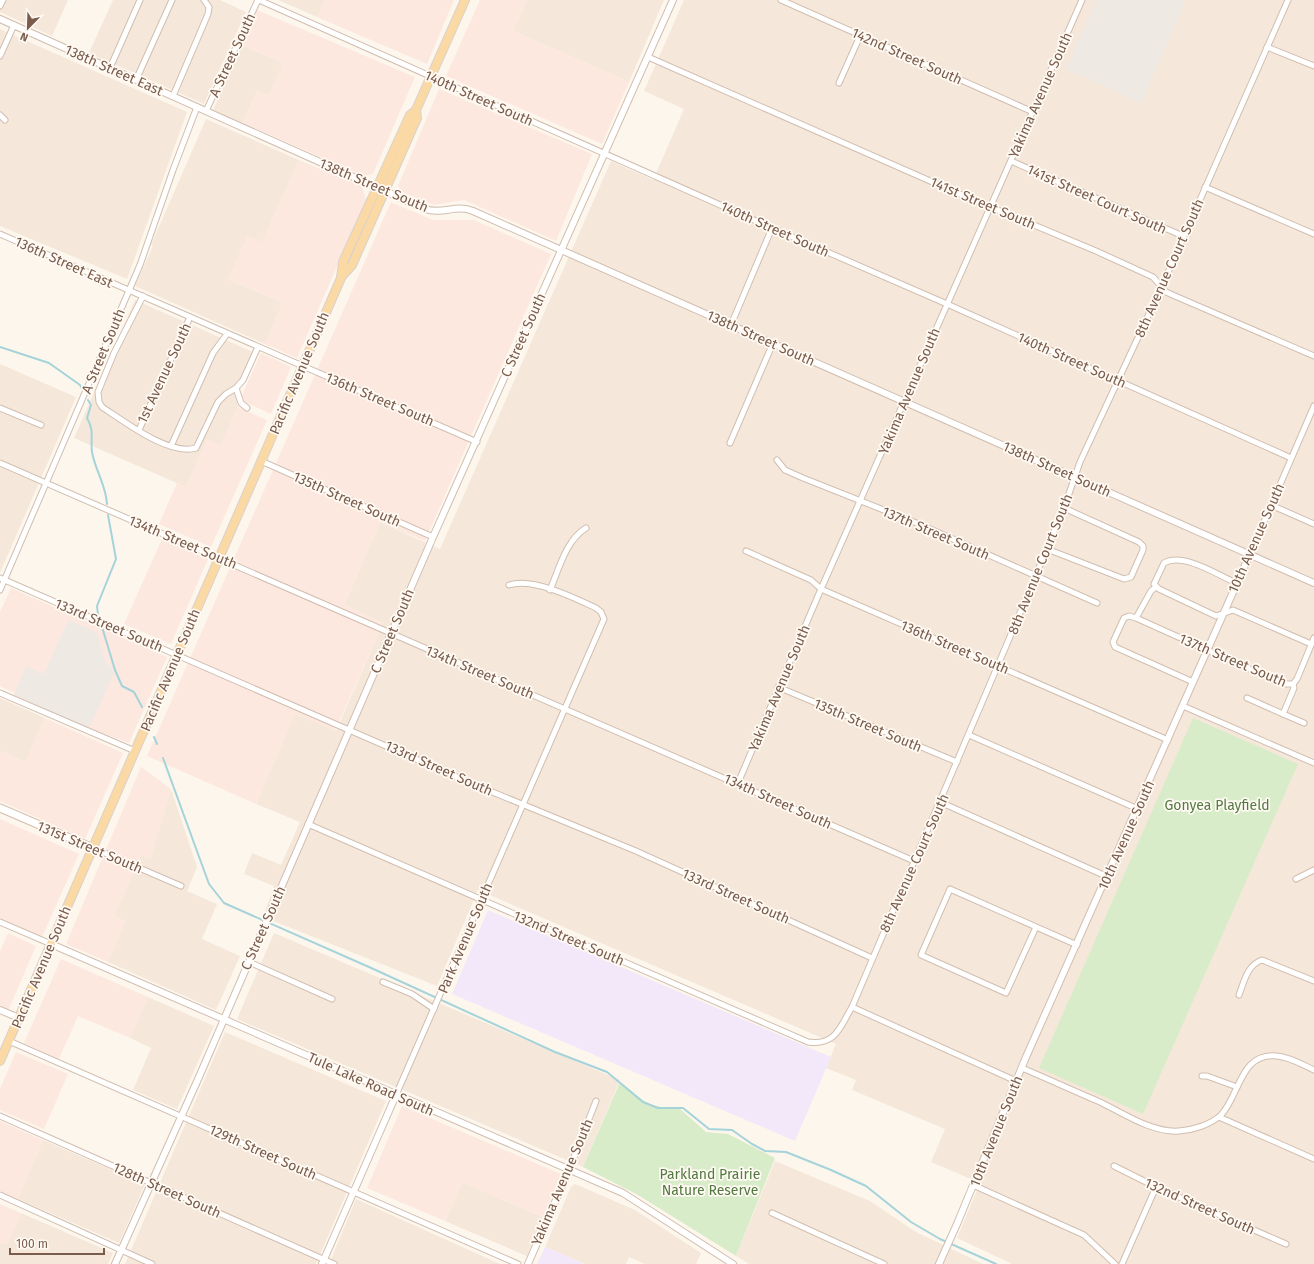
<svg xmlns="http://www.w3.org/2000/svg" width="1314" height="1264" font-family="'Fira Sans',sans-serif">
  <style>
    .residential { fill: #f5e8da }
    .commercial { fill: #fde8e0 }
    .industrial { fill: #efe9e4 }
    .education { fill: #f3e8fa }
    .green { fill: #d8ecc9 }
    .lines { fill: none; stroke-linecap: round; stroke-linejoin: round }
    .stream { stroke: #a5d3da; stroke-width: 2 }
    .minor-casing { stroke: #d1beb0; stroke-width: 7 }
    .tertiary-casing { stroke: #d1beb0; stroke-width: 8 }
    .secondary-casing { stroke: #d6c0b0; stroke-width: 9 }
    .primary-casing { stroke: #dad1cd; stroke-width: 10 }
    .minor { stroke: #fff; stroke-width: 5 }
    .tertiary { stroke: #fff; stroke-width: 6 }
    .secondary { stroke: #fff; stroke-width: 7 }
    .primary { stroke: #fbd9a5; stroke-width: 8 }
    .labels { text-anchor: middle; stroke-width: 3.5; stroke-linejoin: round; paint-order: stroke }
    .street-label { font-size: 14px; fill: #7a5c4d; stroke: #fffaf3 }
    .park-label { font-size: 14px; fill: #537a41; stroke: #fffaf3 }
  </style>
  <rect width="100%" height="100%" fill="#fdf6ec"/>
  <g class="residential">
    <polygon points="0,0 68,0 52,36 0,12"/>
    <polygon points="113,0 220,0 246,12 204,104 89,53"/>
    <polygon points="278,0 325,0 317,17"/>
    <polygon points="527,0 664,0 629,82 513,31"/>
    <polygon points="684,0 1314,0 1314,1264 1012,1264 957,1238 980,1183 931,1162 945,1129 852,1090 856,1080 826,1068 836,1044 478,890 437,986 263,917 274,886 244,874 252,853 281,865 300,822 256,804 295,713 336,731 383,623 344,605 380,522 440,549 611,161 653,180 684,109 644,91"/>
    <polygon points="0,29 187,112 127,279 0,226"/>
    <polygon points="242,45 283,63 269,96 257,91 243,123 213,110"/>
    <polygon points="206,119 299,160 262,243 228,279 283,303 265,344 135,286 153,246 151,245"/>
    <polygon points="135,300 253,352 235,395 238,407 221,445 207,440 186,487 74,438"/>
    <polygon points="0,364 76,397 0,573"/>
    <polygon points="0,698 45,718 26,762 0,751"/>
    <polygon points="171,789 197,867 187,891 217,904 202,939 240,956 216,1010 108,962 125,921 114,916 141,855 150,859"/>
    <polygon points="274,933 620,1080 583,1167 237,1019"/>
    <polygon points="148,997 214,1026 177,1109 133,1090 151,1048 130,1038"/>
    <polygon points="225,1032 386,1101 316,1264 125,1264"/>
    <polygon points="43,1140 145,1184 119,1243 18,1199"/>
    <polygon points="775,1161 870,1201 916,1232 983,1264 749,1264 736,1256"/>
    <polygon points="462,1182 543,1217 527,1256 445,1221"/>
    <polygon points="575,1184 635,1210 701,1253 696,1264 645,1264 629,1257 626,1264 585,1264 545,1247 571,1187"/>
    <polygon points="356,1199 500,1264 329,1264"/>
    <polygon points="21,1213 113,1253 108,1264 0,1264 0,1244 1,1242 7,1244"/>
  </g>
  <g class="commercial">
    <polygon points="325,0 454,0 427,64 317,17"/>
    <polygon points="480,0 527,0 513,31 629,82 602,144 446,76"/>
    <polygon points="257,10 415,77 373,174 364,176 243,123 257,91 269,96 283,63 242,45"/>
    <polygon points="439,89 592,154 556,241 464,200 434,205 402,192 398,186"/>
    <polygon points="299,160 362,186 366,200 297,358 265,344 283,303 228,279 247,236 262,242"/>
    <polygon points="391,202 433,220 474,220 551,254 425,541 380,522 344,605 383,623 335,731 295,714 256,804 147,756"/>
    <polygon points="261,353 291,367 271,414 245,402 242,395"/>
    <polygon points="238,407 267,420 211,547 159,524 177,483 186,487 207,439 221,445"/>
    <polygon points="162,539 208,559 171,644 124,624"/>
    <polygon points="11,588 167,657 129,743 89,728 0,686 0,612"/>
    <polygon points="45,718 123,753 85,839 0,801 0,751 26,762"/>
    <polygon points="141,767 171,789 150,859 141,855 114,916 125,921 108,962 66,944"/>
    <polygon points="0,819 79,854 42,937 0,918"/>
    <polygon points="8,933 36,946 8,1011 0,1007 0,952"/>
    <polygon points="61,959 148,997 130,1038 78,1016 59,1059 24,1043"/>
    <polygon points="16,1052 68,1074 44,1129 0,1110 0,1089"/>
    <polygon points="402,1106 561,1174 543,1217 462,1182 445,1221 367,1188"/>
    <polygon points="0,1121 43,1140 18,1199 0,1191"/>
    <polygon points="0,1204 21,1213 7,1244 1,1242 0,1244"/>
  </g>
  <g class="industrial">
    <polygon points="1096,0 1186,0 1141,103 1066,69"/>
    <polygon points="68,620 97,632 106,663 111,666 114,674 89,728 14,695 26,666 44,674"/>
  </g>
  <g class="education">
    <polygon points="488,910 831,1057 795,1141 452,994"/>
    <polygon points="545,1247 585,1264 537,1264"/>
  </g>
  <g class="green">
    <polygon points="1193,718 1298,764 1143,1114 1039,1068"/>
    <path d="M620,1082C646,1101 644,1108 679,1108L706,1132L728,1134L775,1158L736,1256L638,1195L583,1167Z"/>
  </g>
  <g class="lines">
    <g class="stream">
      <polyline points="0,347 49,363 80,385 82,389"/>
      <path d="M88,400L91,405L87,418C95,432 90,438 92,452C95,470 106,485 107,504"/>
      <polyline points="98,615 97,606 116,559 108,515"/>
      <polyline points="102,627 115,670 122,686 134,692 142,707"/>
      <polyline points="154,737 157,744"/>
      <polyline points="163,758 209,884 224,903 369,967 555,1052 607,1072 643,1102 658,1108 683,1108 709,1129 732,1130 752,1144 765,1151 786,1152 831,1170 866,1186 911,1222 940,1239 996,1264"/>
    </g>
    <defs>
      <g id="minor">
        <polyline points="259,0 772,228 947,304 1291,458"/>
        <polyline points="781,0 1033,112"/>
        <polyline points="0,6 3,0"/>
        <polyline points="1267,47 1314,66"/>
        <polyline points="0,56 14,25"/>
        <polyline points="648,57 962,195 1096,251 1153,277 1166,292 1175,296 1314,356"/>
        <polyline points="110,68 140,0"/>
        <polyline points="136,80 172,0"/>
        <polyline points="839,83 860,36"/>
        <polyline points="173,96 208,14 209,7 204,0"/>
        <polyline points="206,111 258,0"/>
        <polyline points="0,115 5,120"/>
        <polyline points="1011,161 1183,236"/>
        <polyline points="1205,187 1314,234"/>
        <polyline points="0,234 477,442"/>
        <path d="M143,296L114,353L98,392L99,402L102,407C125,422 169,456 196,448L218,402L226,394L236,388L243,380L258,347"/>
        <polyline points="731,325 772,228"/>
        <polyline points="236,388 241,403 247,408"/>
        <polyline points="0,408 41,425"/>
        <polyline points="139,430 190,317"/>
        <polyline points="730,443 773,343"/>
        <polyline points="171,446 213,353 227,334"/>
        <polyline points="777,460 785,470 803,478 919,524 1097,603"/>
        <polyline points="261,461 433,537"/>
        <polyline points="0,463 914,861"/>
        <polyline points="1271,505 1314,524"/>
        <polyline points="1047,549 1124,579 1131,577 1143,550 1143,546 1139,542 1064,508"/>
        <polyline points="746,551 811,580 821,589 1168,740"/>
        <polyline points="1250,554 1314,406"/>
        <polyline points="0,578 473,784 636,851 872,958"/>
        <path d="M1236,583C1218,575 1183,552 1164,563L1154,584L1159,589L1216,616L1233,610L1311,644"/>
        <polyline points="0,590 140,265 173,170 197,107"/>
        <path d="M550,590C559,569 566,540 586,528"/>
        <polyline points="1136,618 1151,591 1156,587"/>
        <polyline points="1193,682 1115,647 1113,642 1124,618 1129,616 1136,618 1283,684 1293,684"/>
        <polyline points="1293,684 1294,688 1283,714 1304,723"/>
        <polyline points="1293,684 1297,679 1314,638"/>
        <polyline points="778,687 957,762"/>
        <polyline points="0,693 135,751"/>
        <polyline points="1247,698 1283,714"/>
        <polyline points="1183,706 1314,763"/>
        <polyline points="969,735 1138,809"/>
        <polyline points="738,783 821,589 1082,0"/>
        <polyline points="940,802 1108,877"/>
        <path d="M308,824L808,1042C836,1046 840,1027 852,1007L1001,658L1064,508L1080,462L1162,286L1288,0"/>
        <polyline points="93,848 181,886"/>
        <polyline points="1296,879 1314,870"/>
        <polyline points="0,922 51,944"/>
        <polyline points="1036,927 1006,993 921,955 950,889 1077,945"/>
        <polyline points="249,962 332,999"/>
        <polyline points="383,982 412,994 434,1009"/>
        <path d="M1239,995C1244,982 1247,965 1262,960L1314,981"/>
        <polyline points="852,1007 1016,1081"/>
        <polyline points="9,1041 518,1264"/>
        <path d="M1022,1068C1048,1079 1074,1091 1100,1102C1123,1113 1152,1133 1179,1131C1193,1130 1210,1125 1221,1115C1240,1095 1240,1052 1277,1056C1290,1057 1303,1065 1314,1070"/>
        <polyline points="1202,1076 1207,1076 1237,1087"/>
        <path d="M396,1095L604,619L601,612L596,608C575,598 532,577 509,585"/>
        <polyline points="0,1116 334,1264"/>
        <polyline points="1219,1117 1314,1159"/>
        <polyline points="1114,1166 1156,1187 1286,1244"/>
        <polyline points="569,1170 596,1101"/>
        <polyline points="973,1185 1084,1235 1115,1264"/>
        <polyline points="0,1195 152,1264"/>
        <polyline points="772,1213 884,1264"/>
        <polyline points="1122,1264 1156,1187"/>
      </g>
      <g id="tertiary">
        <path d="M0,19L425,209C442,215 456,204 473,211L1314,583"/>
        <polyline points="51,944 623,1193 733,1264"/>
        <polyline points="0,1010 19,1018"/>
        <polyline points="115,1264 199,1077 433,537 673,0"/>
        <polyline points="322,1264 396,1095"/>
        <polyline points="528,1264 569,1170"/>
        <polyline points="939,1264 957,1224 1026,1057 1250,554"/>
      </g>
      <polyline id="secondary" points="0,808 93,848"/>
      <g id="primary">
        <polyline points="341,277 352,265 417,118 416,110"/>
        <polyline points="0,1061 341,278 343,262 410,115 416,110 465,0"/>
      </g>
    </defs>
    <use href="#minor" class="minor-casing"/>
    <use href="#tertiary" class="tertiary-casing"/>
    <use href="#secondary" class="secondary-casing"/>
    <use href="#primary" class="primary-casing"/>
    <use href="#minor" class="minor"/>
    <use href="#tertiary" class="tertiary"/>
    <use href="#secondary" class="secondary"/>
    <use href="#primary" class="primary"/>
  </g>
  <g class="labels">
    <g class="street-label">
      <text transform="translate(232 55) rotate(-65)" y="5">A Street South</text>
      <text transform="translate(907 56) rotate(24)" y="5">142nd Street South</text>
      <text transform="translate(114 70) rotate(24)" y="5">138th Street East</text>
      <text transform="translate(1040 95) rotate(-66)" y="5">Yakima Avenue South</text>
      <text transform="translate(479 98) rotate(24)" y="5">140th Street South</text>
      <text transform="translate(374 185) rotate(23)" y="5">138th Street South</text>
      <text transform="translate(1097 199) rotate(24)" y="5">141st Street Court South</text>
      <text transform="translate(983 203) rotate(23)" y="5">141st Street South</text>
      <text transform="translate(775 229) rotate(24)" y="5">140th Street South</text>
      <text transform="translate(64 262) rotate(24)" y="5">136th Street East</text>
      <text transform="translate(1169 268) rotate(-66)" y="5">8th Avenue Court South</text>
      <text transform="translate(523 335) rotate(-66)" y="5">C Street South</text>
      <text transform="translate(761 338) rotate(24)" y="5">138th Street South</text>
      <text transform="translate(103 351) rotate(-67)" y="5">A Street South</text>
      <text transform="translate(1072 360) rotate(24)" y="5">140th Street South</text>
      <text transform="translate(164 373) rotate(-65)" y="5">1st Avenue South</text>
      <text transform="translate(299 373) rotate(-67)" y="5">Pacific Avenue South</text>
      <text transform="translate(909 391) rotate(-67)" y="5">Yakima Avenue South</text>
      <text transform="translate(380 399) rotate(23)" y="5">136th Street South</text>
      <text transform="translate(1057 469) rotate(24)" y="5">138th Street South</text>
      <text transform="translate(347 499) rotate(24)" y="5">135th Street South</text>
      <text transform="translate(936 533) rotate(23)" y="5">137th Street South</text>
      <text transform="translate(1256 538) rotate(-66)" y="5">10th Avenue South</text>
      <text transform="translate(183 542) rotate(23)" y="5">134th Street South</text>
      <text transform="translate(1040 564) rotate(-68)" y="5">8th Avenue Court South</text>
      <text transform="translate(109 625) rotate(23)" y="5">133rd Street South</text>
      <text transform="translate(392 631) rotate(-67)" y="5">C Street South</text>
      <text transform="translate(955 647) rotate(23)" y="5">136th Street South</text>
      <text transform="translate(1233 660) rotate(23)" y="5">137th Street South</text>
      <text transform="translate(170 670) rotate(-67)" y="5">Pacific Avenue South</text>
      <text transform="translate(480 672) rotate(23)" y="5">134th Street South</text>
      <text transform="translate(779 688) rotate(-67)" y="5">Yakima Avenue South</text>
      <text transform="translate(868 725) rotate(23)" y="5">135th Street South</text>
      <text transform="translate(439 768) rotate(24)" y="5">133rd Street South</text>
      <text transform="translate(778 801) rotate(24)" y="5">134th Street South</text>
      <text transform="translate(1126 835) rotate(-66)" y="5">10th Avenue South</text>
      <text transform="translate(90 847) rotate(23)" y="5">131st Street South</text>
      <text transform="translate(914 863) rotate(-66)" y="5">8th Avenue Court South</text>
      <text transform="translate(736 896) rotate(24)" y="5">133rd Street South</text>
      <text transform="translate(263 928) rotate(-66)" y="5">C Street South</text>
      <text transform="translate(465 938) rotate(-67)" y="5">Park Avenue South</text>
      <text transform="translate(569 938) rotate(23)" y="5">132nd Street South</text>
      <text transform="translate(41 967) rotate(-67)" y="5">Pacific Avenue South</text>
      <text transform="translate(371 1084) rotate(24)" y="5">Tule Lake Road South</text>
      <text transform="translate(996 1131) rotate(-68)" y="5">10th Avenue South</text>
      <text transform="translate(263 1152) rotate(24)" y="5">129th Street South</text>
      <text transform="translate(562 1182) rotate(-67)" y="5">Yakima Avenue South</text>
      <text transform="translate(167 1190) rotate(24)" y="5">128th Street South</text>
      <text transform="translate(1200 1206) rotate(24)" y="5">132nd Street South</text>
    </g>
    <g class="park-label">
      <text x="1217" y="810">Gonyea Playfield</text>
      <text x="710" y="1179">Parkland Prairie<tspan x="710" dy="16">Nature Reserve</tspan></text>
    </g>
  </g>
  <g transform="translate(28 28) rotate(203)" stroke="#fffaf3" stroke-width="3" paint-order="stroke">
  <path d="M0-3L7 15L0 10L-7 15Z" fill="#7a5c4d"/>
  <text y="-6" font-size="11" font-weight="bold" text-anchor="middle" fill="#7a5c4d">N</text>
  </g>
  <path d="M10 1248v6h94v-6" fill="none" stroke="#7a5c4d" stroke-width="2"/>
  <text x="16" y="1248" font-size="12" fill="#7a5c4d" stroke="#fffaf3" stroke-width="3" paint-order="stroke">100 m</text>
</svg>
